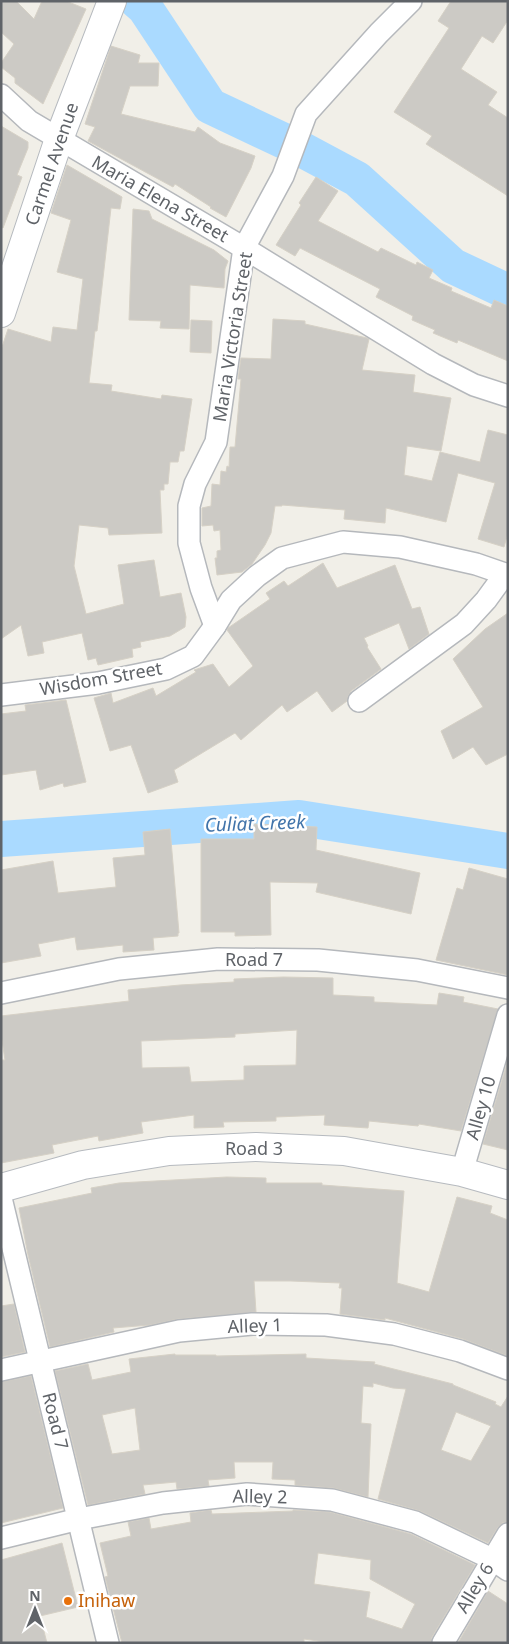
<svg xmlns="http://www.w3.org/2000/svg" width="509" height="1644" font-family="'Noto Sans',sans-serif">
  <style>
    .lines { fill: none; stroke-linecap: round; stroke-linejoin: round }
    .river { stroke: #aadaff; stroke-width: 36 }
    .building { fill: #cccac5; stroke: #d6d1c6; fill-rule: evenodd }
    .street-casing { stroke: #b5b8bc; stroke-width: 24 }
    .secondary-casing { stroke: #b6babf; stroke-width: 30 }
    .street { stroke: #fff; stroke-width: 21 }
    .secondary { stroke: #fff; stroke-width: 28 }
    .food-dot { fill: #e8710a; stroke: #fff; stroke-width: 2 }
    .labels { text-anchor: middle; stroke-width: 5; stroke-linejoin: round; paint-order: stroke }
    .street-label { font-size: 18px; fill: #5f6368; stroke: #fff }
    .food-label { font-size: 18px; fill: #c56008; stroke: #fff; text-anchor: start }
    .water-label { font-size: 19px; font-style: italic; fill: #4174aa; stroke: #fff }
  </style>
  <rect width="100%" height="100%" fill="#f1efe8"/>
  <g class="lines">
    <g class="river">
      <polyline points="137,1 145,8 210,106 301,149 357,179 453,266 508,292"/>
      <polyline points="1,839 299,818 508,851"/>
    </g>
  </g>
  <g class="building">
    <polygon points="1,1 16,1 34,19 42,1 66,1 86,9 43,104 15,83 15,78 1,67 1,63 14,44 1,32"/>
    <polygon points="451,1 508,1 508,20 493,43 482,36 461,69 497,92 488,105 508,118 508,196 426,144 432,136 394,112 449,28 438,21"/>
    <polygon points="111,46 140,55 138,63 159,63 158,86 130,86 121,114 195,132 198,127 220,143 255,156 251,168 226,217 210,208 211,207 175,184 173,187 88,141 95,127 85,124"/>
    <polygon points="1,126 28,142 28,148 17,175 22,177 3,228 1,227"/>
    <polygon points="67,165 122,197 120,209 111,208 97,331 95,331 89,383 112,385 111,391 161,399 162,395 192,399 184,451 180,451 178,462 170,462 168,484 164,484 164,490 160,490 162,533 109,535 108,528 79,525 74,566 86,614 124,604 118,565 154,560 160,597 181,593 186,617 185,627 170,636 140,642 141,647 132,649 133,657 98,665 96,658 88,660 82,633 42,642 44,653 28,656 21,625 1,639 1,350 8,329 51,342 53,327 77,330 83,279 57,272 71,220 51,213"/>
    <polygon points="316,177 338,191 318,221 378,252 381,248 416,265 417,262 433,270 429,278 452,288 451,291 491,308 494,300 508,306 508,361 458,340 457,343 433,333 435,330 412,320 413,316 376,297 380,289 300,248 295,256 276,245 301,205 299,203"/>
    <polygon points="133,209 149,211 152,219 214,250 228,261 225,269 224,288 190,285 189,329 160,328 161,321 129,320"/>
    <polygon points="273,319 305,321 305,324 367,338 369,339 362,370 415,375 413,392 451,398 441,451 407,446 404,475 432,481 440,452 480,462 488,430 508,435 508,533 504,547 478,539 495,483 458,473 446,522 386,508 385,523 344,519 345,510 282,505 282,506 275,506 271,533 265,545 252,564 242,572 217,575 215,558 217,558 217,551 221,550 220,530 214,531 213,525 202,526 202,508 211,506 212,484 220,485 221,471 226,472 227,466 229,467 230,447 235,447 241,379 238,379 241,358 271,359"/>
    <polygon points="191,320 212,321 211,353 190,352"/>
    <polygon points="323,563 337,588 395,565 412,609 420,607 429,634 409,649 399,623 364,638 368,646 367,647 381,669 351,691 348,696 347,701 332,712 317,691 287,712 282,705 241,740 235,733 174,770 178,782 148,793 131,745 110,751 94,698 111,693 113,703 153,688 156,696 196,672 194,670 213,664 229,687 253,666 227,630 228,628 270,599 266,593 284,581 288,586"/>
    <polygon points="508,613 508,754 486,765 473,747 453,759 441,731 483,707 453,659 485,629"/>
    <polygon points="66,700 86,782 64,787 63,783 40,790 36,770 1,775 1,714 26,711 25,705"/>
    <polygon points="254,824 317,827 316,850 420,873 411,914 316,892 318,883 270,882 271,935 235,936 235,932 201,932 201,839 254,839"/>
    <polygon points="170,829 179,933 178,933 178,936 153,938 154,950 123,952 123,945 77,950 75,937 38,944 41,956 1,963 1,870 53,861 58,893 116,887 113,858 145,855 143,832"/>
    <polygon points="469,868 508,879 508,975 436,960 457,888 463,890"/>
    <path d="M283,977L333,978V995L374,997V1002L437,1005L439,993L464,997L463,1002L498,1009L461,1131L419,1124L418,1126L369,1121L368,1128L324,1125L325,1115L276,1117V1121L223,1122L224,1127L194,1128V1115L141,1122L143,1133L99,1141L98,1136L52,1145L54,1153L1,1163V1060H5L1,1034V1016L129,1001L128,990L180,985L234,982V979ZM297,1030L296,1065L244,1066V1080L191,1082L189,1067L142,1068L141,1041L235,1037V1034Z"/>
    <polygon points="508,1060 508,1150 483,1144"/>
    <polygon points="227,1177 266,1178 266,1183 322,1183 322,1185 404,1191 397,1283 429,1292 457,1197 492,1206 490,1213 508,1220 508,1356 463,1339 385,1318 385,1320 340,1314 342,1288 339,1288 340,1283 291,1281 254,1281 256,1312 178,1319 150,1325 113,1328 114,1332 50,1347 28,1255 19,1208 92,1193 91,1188 119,1183"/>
    <polygon points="14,1304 25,1352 1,1357 1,1306"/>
    <path d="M175,1354V1355H216V1356L306,1354V1358L375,1362L374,1364L453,1384V1385L496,1402L495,1404L501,1407L508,1396V1522L502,1523L498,1527L488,1543L420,1511L378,1499L406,1389L393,1388L373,1383V1387L363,1386L361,1423L371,1424L368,1497L333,1488L295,1485V1480L272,1479L273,1462H234L235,1478L208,1480L209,1486L177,1489L176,1482L143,1485L145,1494L88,1505L55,1371L88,1364L92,1380L131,1372L129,1359ZM135,1408L140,1450L112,1454L102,1415ZM456,1412L491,1426L471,1461L441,1450Z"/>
    <polygon points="31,1376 63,1508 1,1523 1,1382"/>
    <path d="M211,1510L212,1514L293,1511V1510L330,1512L411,1534L475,1565L432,1637L431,1643H332L304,1639V1643H122L105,1577L108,1576L100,1543L131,1536L128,1522L149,1518L151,1529L191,1522L190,1513ZM318,1553L371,1560L370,1579L415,1604L402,1629L366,1617L370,1592L314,1584Z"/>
    <polygon points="62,1543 78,1607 40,1616 47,1643 1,1643 1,1560"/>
    <polygon points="488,1591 508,1604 508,1643 458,1643"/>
  </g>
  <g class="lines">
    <defs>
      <g id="street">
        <polyline points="1,95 29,121 244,248 433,364 474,385 508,396"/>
        <polyline points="215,626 201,588 189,543 189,506 195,484 216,442 244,248 283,176 306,114 379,33 411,1"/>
        <polyline points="1,695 98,683 166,669 193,656 215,626 231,600 257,576 282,558 343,542 400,547 476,564 508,575"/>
        <polyline points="359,701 464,624 486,600 505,574"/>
        <polyline points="1,993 119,969 218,959 318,960 417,970 508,988"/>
        <polyline points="462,1172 508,1015"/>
        <polyline points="1,1198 108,1643"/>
        <polyline points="1,1370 179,1331 252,1324 326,1325 394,1334 460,1351 508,1369"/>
        <polyline points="1,1538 79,1519 163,1503 247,1494 332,1500 415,1522 492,1559 508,1570"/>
        <polyline points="443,1643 508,1534"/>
      </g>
      <g id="secondary">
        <polyline points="1,313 59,139 112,1"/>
        <polyline points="1,1188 83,1165 169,1151 256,1147 344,1151 462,1172 508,1185"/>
      </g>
    </defs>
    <use href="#street" class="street-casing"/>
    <use href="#secondary" class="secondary-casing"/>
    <use href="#street" class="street"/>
    <use href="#secondary" class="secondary"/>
  </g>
  <circle class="food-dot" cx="68" cy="1601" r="5"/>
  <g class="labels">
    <g class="street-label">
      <text transform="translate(52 164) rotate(-71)" y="6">Carmel Avenue</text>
      <text transform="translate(160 199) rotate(30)" y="6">Maria Elena Street</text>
      <text transform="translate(233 337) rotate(-81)" y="6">Maria Victoria Street</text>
      <text transform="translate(101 679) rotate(-10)" y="6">Wisdom Street</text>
      <text x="254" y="966">Road 7</text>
      <text transform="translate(481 1108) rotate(-74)" y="6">Alley 10</text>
      <text x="254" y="1155">Road 3</text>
      <text transform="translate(255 1326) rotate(-2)" y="6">Alley 1</text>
      <text transform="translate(55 1421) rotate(76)" y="6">Road 7</text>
      <text transform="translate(260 1497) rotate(1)" y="6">Alley 2</text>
      <text transform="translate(475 1588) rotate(-59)" y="6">Alley 6</text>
    </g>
    <g class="food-label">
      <text x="78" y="1607">Inihaw</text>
    </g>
    <g class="water-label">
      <text transform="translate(255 823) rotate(-2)" y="7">Culiat Creek</text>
    </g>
  </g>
  <rect width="509" height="1644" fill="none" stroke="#5f6368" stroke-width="5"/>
  <g transform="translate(35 1609)" stroke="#ffffff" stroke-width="4" paint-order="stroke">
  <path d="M0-4L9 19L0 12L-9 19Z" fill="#5f6368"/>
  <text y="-8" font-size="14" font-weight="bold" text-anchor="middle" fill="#5f6368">N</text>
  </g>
</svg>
